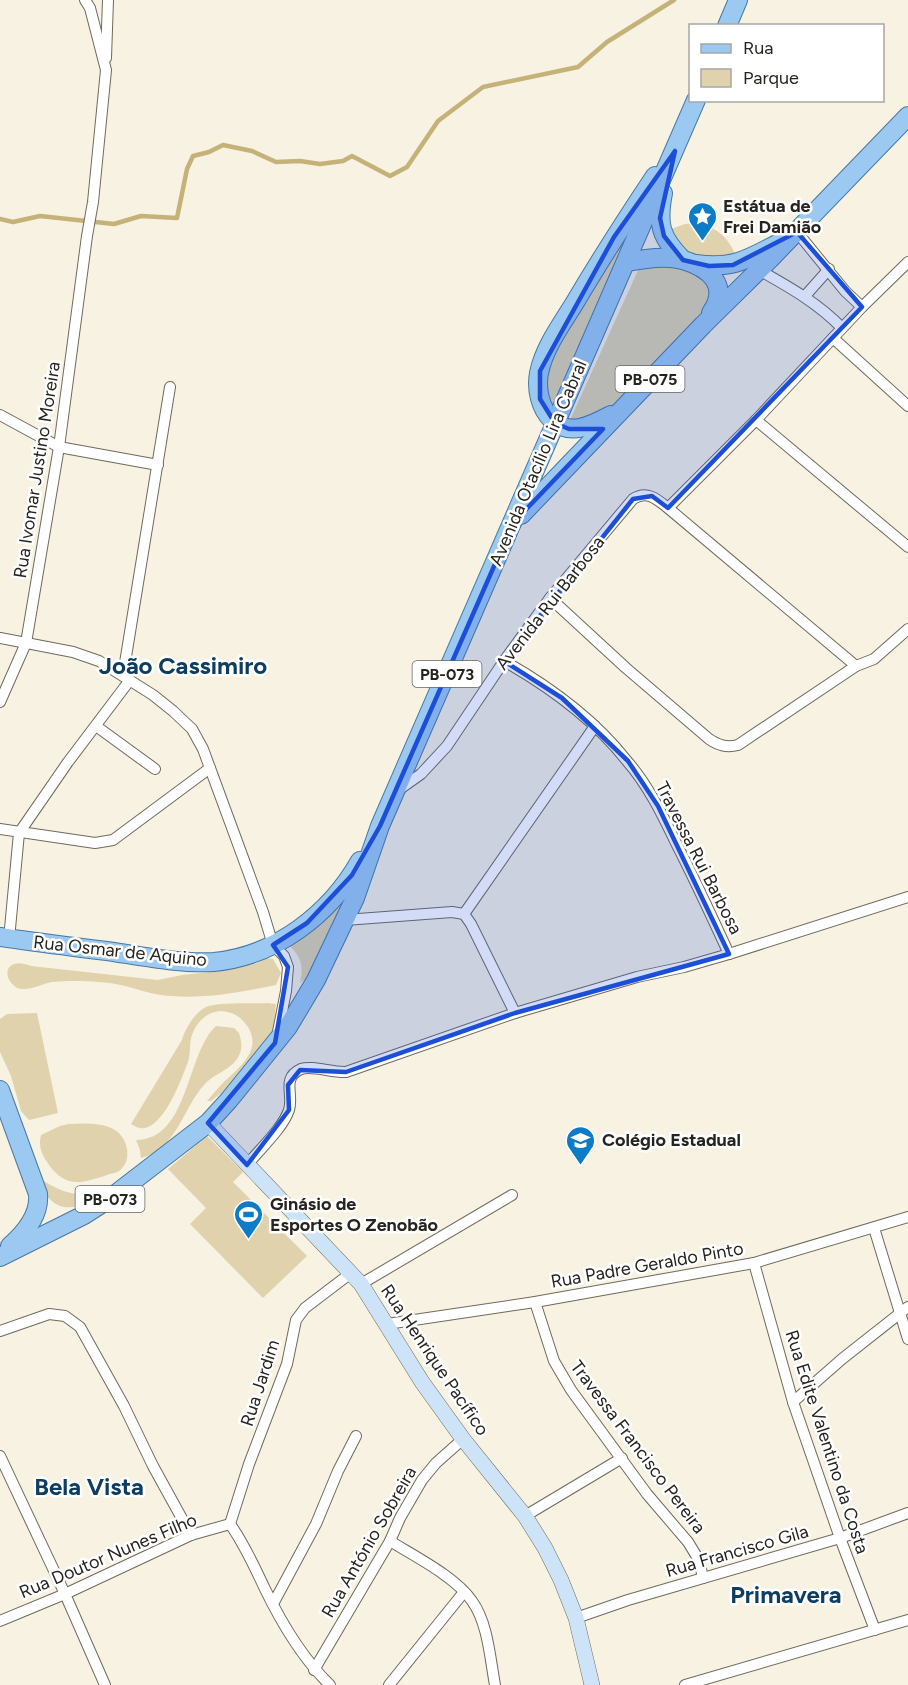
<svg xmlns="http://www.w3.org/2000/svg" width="908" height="1685" font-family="Figtree,sans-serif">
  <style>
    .green { fill: #dfd2ad }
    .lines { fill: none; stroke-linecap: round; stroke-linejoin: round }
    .stream { stroke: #c5b278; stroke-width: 4.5 }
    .street-casing { stroke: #6f6a5c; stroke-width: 12 }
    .secondary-casing { stroke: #6f6a5c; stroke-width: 16 }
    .primary-casing { stroke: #4778a1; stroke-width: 20 }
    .street { stroke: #fff; stroke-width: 10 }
    .secondary { stroke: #cde4f8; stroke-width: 15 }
    .primary { stroke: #9bc9f1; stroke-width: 18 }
    .marked { fill: #1d4ed8; fill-opacity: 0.2; stroke: #1d4ed8; stroke-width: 4.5; stroke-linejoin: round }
    .labels { text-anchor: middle; stroke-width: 5; stroke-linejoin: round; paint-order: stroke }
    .shield { fill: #fff; stroke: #676662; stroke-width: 1.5 }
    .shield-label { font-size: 16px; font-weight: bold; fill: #26241e }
    .poi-label { font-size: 18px; font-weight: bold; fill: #26241e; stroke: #fff; text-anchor: start }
    .street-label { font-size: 18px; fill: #26241e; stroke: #fff }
    .district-label { font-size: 24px; font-weight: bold; fill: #0e3d61; stroke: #fff }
  </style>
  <rect width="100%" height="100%" fill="#f8f2e2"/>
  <g class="green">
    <path d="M696,223C717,227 728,237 736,256L697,259L677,244L671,229L685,224Z"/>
    <path d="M631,226L554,408C547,397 544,386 547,373C552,349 569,327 581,306C598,279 614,253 631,226Z"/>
    <polygon points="654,263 682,268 706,277 714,300 621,401 592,420 570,420 640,266"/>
    <path d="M349,896L312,974L300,983C304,966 301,957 289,945L302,936Z"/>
    <path d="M266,958L273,959L281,973L276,985C242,992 205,999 171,996C153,995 138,989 121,985C107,982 90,981 75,981C68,981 60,981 52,982C41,984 28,992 17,988C0,977 6,956 31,966L158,980L182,975L230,970L257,963Z"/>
    <path d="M267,1003L276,1004L273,1034L238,1080L211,1101H207C212,1095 217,1089 222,1084C237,1069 263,1051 248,1027C244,1021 238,1015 231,1013C213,1007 198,1018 192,1035C189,1043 191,1053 188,1062C181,1080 167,1119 148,1127C142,1130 136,1127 131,1124L182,1040C185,1029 195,1012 206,1007C218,1002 253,1004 267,1003Z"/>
    <polygon points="37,1013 58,1113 29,1120 21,1111 11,1076 0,1052 0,1019 7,1014"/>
    <path d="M216,1026L234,1028L239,1033C242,1043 243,1050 237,1059C229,1071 213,1074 204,1085C183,1108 176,1150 141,1158L140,1150L136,1140C189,1140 186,1053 216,1026Z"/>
    <path d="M69,1124C91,1123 122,1121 127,1149C128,1156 127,1162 123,1167C119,1173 113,1173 107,1175C82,1183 67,1189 49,1165C42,1155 38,1147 41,1135L60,1126Z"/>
    <polygon points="207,1136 243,1172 233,1182 307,1256 263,1298 190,1224 206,1208 168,1169"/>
    <path d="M39,1178C64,1194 77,1198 106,1190L109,1192C91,1203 64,1218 47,1196C44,1191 41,1184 39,1178Z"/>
  </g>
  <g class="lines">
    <polyline class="stream" points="0,219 13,222 40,216 114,224 141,216 177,218 187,169 193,156 209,152 223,145 252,151 276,162 300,161 320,164 343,161 352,156 390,176 407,167 438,121 483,87 578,67 607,42 674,0"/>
    <defs>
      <g id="street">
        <polyline points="106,58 108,0"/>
        <polyline points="797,232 845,291 862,307"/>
        <path d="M759,270C789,287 818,303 842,328"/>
        <polyline points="805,296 829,269"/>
        <polyline points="833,338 908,406"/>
        <polyline points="0,415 59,447 158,465"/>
        <polyline points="756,420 908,547"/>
        <polyline points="668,508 756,420 862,307 908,262"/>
        <path d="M550,598L626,668L709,739C718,745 726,748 738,745L856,666L874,659L908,629"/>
        <polyline points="0,638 73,652 99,661 153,695 173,711 192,729 203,749 263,912 273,945 284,956 288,967 286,991 277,1037"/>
        <path d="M504,661C550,687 594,719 627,761C648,785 662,814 676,843C695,880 712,917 729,954"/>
        <polyline points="123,675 170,387"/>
        <polyline points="0,702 26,643 59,447 87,236 93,202 106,70 90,8 85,0"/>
        <polyline points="96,726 155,769"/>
        <path d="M397,791L421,774L447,746L504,661L550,598L633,499C647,490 657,499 668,508L856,666"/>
        <polyline points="0,829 95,843 113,840 210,768"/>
        <polyline points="464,914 595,726"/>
        <polyline points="345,920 452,912 464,914 471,924 515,1013"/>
        <polyline points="9,939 19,833 68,762 130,680"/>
        <path d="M247,1165C259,1150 283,1128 289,1110C294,1094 281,1078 301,1069C312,1065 333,1073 346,1072L515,1013L637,977L684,967L729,954L908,897"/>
        <polyline points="874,1228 908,1339"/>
        <polyline points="754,1263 793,1402 840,1538 875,1630"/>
        <polyline points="361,1284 512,1195"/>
        <polyline points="535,1302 554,1361 571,1390 647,1494 688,1542 699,1560 703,1578"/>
        <polyline points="387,1324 535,1302 754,1263 908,1217"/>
        <polyline points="0,1331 49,1314 65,1316 80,1327 124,1406 153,1466 191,1535"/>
        <polyline points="793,1402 842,1359 908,1307"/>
        <polyline points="0,1456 65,1594 105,1685"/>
        <polyline points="525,1516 622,1458"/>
        <polyline points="230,1524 249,1464 287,1364 296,1320 305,1308 351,1273"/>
        <path d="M230,1524C245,1545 254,1566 265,1589C282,1624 302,1658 330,1685"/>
        <path d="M390,1541C414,1556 456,1577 472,1601C488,1623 490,1658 495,1685"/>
        <polyline points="273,1604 316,1524 338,1471 356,1436"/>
        <polyline points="576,1618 628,1600 840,1538 908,1513"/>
        <polyline points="0,1621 65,1594 191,1535 230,1524"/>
        <polyline points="314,1670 390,1541 400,1518 422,1480 436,1463 463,1439"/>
        <polyline points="389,1685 464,1592"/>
        <polyline points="685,1685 908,1620"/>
      </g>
      <polyline id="secondary" points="208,1123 361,1284 422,1382 463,1439 525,1516 545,1548 561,1580 576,1618 592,1685"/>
      <g id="primary">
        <polyline points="727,26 738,0"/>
        <path d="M663,193C657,224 660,237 683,260"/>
        <path d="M627,262C644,259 665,255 683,260C710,268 730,286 711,313"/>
        <path d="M696,264C733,269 746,260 777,244"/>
        <path d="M611,415C592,425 570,437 552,420C540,408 536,389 539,373C544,348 561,325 574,304C600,260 627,218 655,176"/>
        <polyline points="521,515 703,325 770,259 908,116"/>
        <path d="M0,937C38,943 76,947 114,952C146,957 182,964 214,962C276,956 330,914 360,861"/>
        <path d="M0,1090L38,1194C40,1215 26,1232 10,1246"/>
        <polyline points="0,1257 84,1215 112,1197 208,1123 229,1100 288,1027 316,980 355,898 380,826 696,100"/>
      </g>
    </defs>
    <use href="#street" class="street-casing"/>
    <use href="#secondary" class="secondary-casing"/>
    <use href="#primary" class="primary-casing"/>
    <use href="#street" class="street"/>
    <use href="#secondary" class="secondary"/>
    <use href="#primary" class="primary"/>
  </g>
  <path class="marked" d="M675,151L660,218L664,236L683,260L709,266L733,265L797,232L862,307L668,508L652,496L633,499L504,661L562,698L628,761L658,806L729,954L515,1013L346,1072L300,1070L288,1085L289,1110L247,1165L208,1123L275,1043L288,967L273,945L307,923L352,875L380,826L513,523L603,429H569L555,423L540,399V371L614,237Z"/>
  <defs>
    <symbol id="sight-pin" viewBox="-11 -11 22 30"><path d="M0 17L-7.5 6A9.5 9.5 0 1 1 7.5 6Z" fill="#0d7bc5" stroke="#fff"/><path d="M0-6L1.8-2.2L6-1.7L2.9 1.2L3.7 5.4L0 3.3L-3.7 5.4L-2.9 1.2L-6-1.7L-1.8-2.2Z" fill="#fff"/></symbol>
    <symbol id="school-pin" viewBox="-11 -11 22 30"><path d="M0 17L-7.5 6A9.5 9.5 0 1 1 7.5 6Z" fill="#0d7bc5" stroke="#fff"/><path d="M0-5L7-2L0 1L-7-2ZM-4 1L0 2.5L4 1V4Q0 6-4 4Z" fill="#fff"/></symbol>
    <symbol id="stadium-pin" viewBox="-11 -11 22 30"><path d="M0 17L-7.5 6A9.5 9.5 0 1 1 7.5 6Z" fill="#0d7bc5" stroke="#fff"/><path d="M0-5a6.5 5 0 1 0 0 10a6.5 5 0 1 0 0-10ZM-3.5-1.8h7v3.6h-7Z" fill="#fff"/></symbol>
  </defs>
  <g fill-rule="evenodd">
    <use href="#sight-pin" x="686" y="200" width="33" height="45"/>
    <use href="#school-pin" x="564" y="1124" width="33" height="45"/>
    <use href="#stadium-pin" x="232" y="1198" width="33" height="45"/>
  </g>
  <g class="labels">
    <g class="shield">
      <rect x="615.5" y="366" width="69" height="26" rx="4.5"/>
      <rect x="412.5" y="661" width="69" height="26" rx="4.5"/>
      <rect x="75.5" y="1186" width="69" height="26" rx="4.5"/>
    </g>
    <g class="shield-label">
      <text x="650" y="385">PB-075</text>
      <text x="447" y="680">PB-073</text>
      <text x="110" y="1205">PB-073</text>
    </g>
    <g class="poi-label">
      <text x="723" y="212">Estátua de<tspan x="723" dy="21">Frei Damião</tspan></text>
      <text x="602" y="1146">Colégio Estadual</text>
      <text x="270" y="1210">Ginásio de<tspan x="270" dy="21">Esportes O Zenobão</tspan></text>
    </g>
    <g class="street-label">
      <text transform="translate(538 463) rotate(-67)" y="6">Avenida Otacílio Lira Cabral</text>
      <text transform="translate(37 470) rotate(-81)" y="6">Rua Ivomar Justino Moreira</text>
      <text transform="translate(550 603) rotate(-52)" y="6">Avenida Rui Barbosa</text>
      <text transform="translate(699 858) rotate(63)" y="6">Travessa Rui Barbosa</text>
      <text transform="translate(120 951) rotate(6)" y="6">Rua Osmar de Aquino</text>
      <text transform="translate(647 1265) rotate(-10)" y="6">Rua Padre Geraldo Pinto</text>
      <text transform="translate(435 1360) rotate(56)" y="6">Rua Henrique Pacífico</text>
      <text transform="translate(260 1383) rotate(-72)" y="6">Rua Jardim</text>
      <text transform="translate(827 1442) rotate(72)" y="6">Rua Edite Valentino da Costa</text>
      <text transform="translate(638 1447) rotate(53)" y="6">Travessa Francisco Pereira</text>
      <text transform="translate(369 1542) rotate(-60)" y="6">Rua António Sobreira</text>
      <text transform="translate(737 1551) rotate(-16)" y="6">Rua Francisco Gila</text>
      <text transform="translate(108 1556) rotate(-23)" y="6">Rua Doutor Nunes Filho</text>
    </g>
    <g class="district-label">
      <text x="183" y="674">João Cassimiro</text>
      <text x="89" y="1495">Bela Vista</text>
      <text x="786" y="1603">Primavera</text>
    </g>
  </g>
  <rect x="689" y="24" width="195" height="78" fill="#ffffff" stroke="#a8a7a5" stroke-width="1.5"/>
  <rect x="701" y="44" width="30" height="9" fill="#9bc9f1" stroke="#a8a7a5" stroke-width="1.5"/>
  <text x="743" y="54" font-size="18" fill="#26241e">Rua</text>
  <rect x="701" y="69" width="30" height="18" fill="#dfd2ad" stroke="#a8a7a5" stroke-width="1.5"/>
  <text x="743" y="84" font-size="18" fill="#26241e">Parque</text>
</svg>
